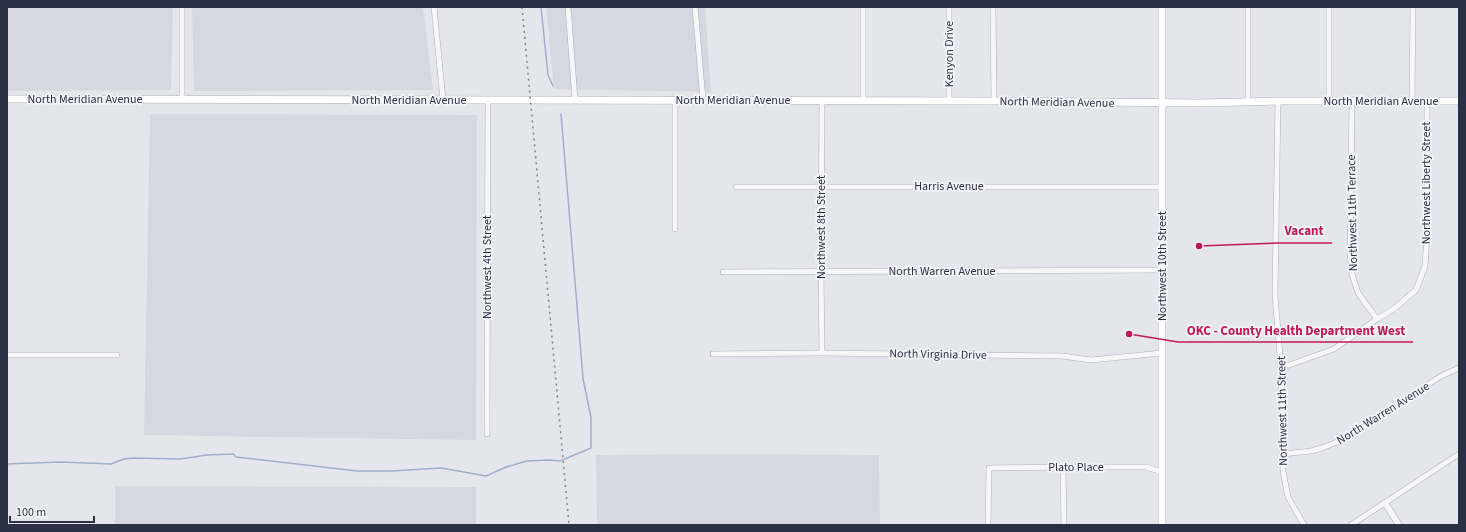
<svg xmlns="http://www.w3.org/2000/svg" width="1466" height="532" font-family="'Source Sans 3',sans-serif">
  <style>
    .built { fill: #d6d8e1 }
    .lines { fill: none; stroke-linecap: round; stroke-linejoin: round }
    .stream { stroke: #9eafcc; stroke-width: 1.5 }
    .minor-casing { stroke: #acb0ba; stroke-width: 6 }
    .tertiary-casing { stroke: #acb0ba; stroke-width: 7 }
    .secondary-casing { stroke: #acb0ba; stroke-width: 8 }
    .minor { stroke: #f7f7fa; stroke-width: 5 }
    .tertiary { stroke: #f7f7fa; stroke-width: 6 }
    .secondary { stroke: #fff; stroke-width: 7 }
    .rail { stroke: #7d8396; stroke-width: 1.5; stroke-dasharray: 2 4; stroke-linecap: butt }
    .labels { text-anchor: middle; stroke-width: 3.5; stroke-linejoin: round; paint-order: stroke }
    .street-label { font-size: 12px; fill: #2b3145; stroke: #f4f5f9 }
    .leader { fill: none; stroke: #c2185b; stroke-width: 1.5 }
    .callout-dot { fill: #c2185b; stroke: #f4f5f9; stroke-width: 1.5 }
    .callout-label { font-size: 13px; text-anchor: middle; font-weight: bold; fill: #c2185b; stroke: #f4f5f9; stroke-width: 3.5; stroke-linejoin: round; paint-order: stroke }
  </style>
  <rect width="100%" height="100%" fill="#e4e6ec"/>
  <g class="built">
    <polygon points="7,7 173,7 171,90 7,91"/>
    <polygon points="192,7 423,7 433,90 194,91"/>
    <polygon points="546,7 705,7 711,92 554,89"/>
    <polygon points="150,114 477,115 476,440 144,435"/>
    <polygon points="715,454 879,455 880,525 597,525 596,455"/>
    <polygon points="115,486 476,487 476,525 115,525"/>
  </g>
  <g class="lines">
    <g class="stream">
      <polyline points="541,7 548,75 553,86"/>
      <polyline points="7,464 61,462 111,464 124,459 132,458 180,459 207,455 233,454 236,457 357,471 391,471 441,468 486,476 506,467 527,461 550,460 560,461 591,448 591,418 583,378 561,114"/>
    </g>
    <defs>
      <g id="minor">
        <polyline points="434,7 443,100"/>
        <polyline points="568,7 575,100"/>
        <polyline points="695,7 703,100"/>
        <polyline points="949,7 949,101"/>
        <polyline points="993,7 994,101"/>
        <polyline points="182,99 182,7"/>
        <polyline points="675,100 675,229"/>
        <polyline points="822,100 821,271 822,353"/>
        <polyline points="863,101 863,7"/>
        <polyline points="1278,101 1275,295 1281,368 1283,471 1288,497 1304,525"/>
        <polyline points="1329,101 1329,7"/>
        <polyline points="1352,101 1350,252 1352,274 1358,293 1377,319"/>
        <polyline points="1412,101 1413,7"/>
        <polyline points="1248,102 1248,7"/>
        <polyline points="736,187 1162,187"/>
        <polyline points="723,272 1162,270"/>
        <polyline points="713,354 822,353 1062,356 1091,360 1162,353"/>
        <polyline points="7,355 117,355"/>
        <polyline points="1281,368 1334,349 1377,319 1395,308 1416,290 1425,266 1427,235 1427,101"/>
        <polyline points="487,434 488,100"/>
        <polyline points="1282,454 1311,451 1322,448 1347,438 1441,376 1459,368"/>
        <polyline points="1063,467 1064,525"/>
        <polyline points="988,525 989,468 1063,467 1146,467 1162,472"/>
        <polyline points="1351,525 1459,454"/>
      </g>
      <polyline id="tertiary" points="1385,503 1399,525"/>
      <g id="secondary">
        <polyline points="7,99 994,101 1200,103 1278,101 1459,101"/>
        <polyline points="1162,525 1162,7"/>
      </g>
    </defs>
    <use href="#minor" class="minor-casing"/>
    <use href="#tertiary" class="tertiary-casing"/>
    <use href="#secondary" class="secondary-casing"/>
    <use href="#minor" class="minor"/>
    <use href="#tertiary" class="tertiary"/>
    <use href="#secondary" class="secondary"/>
    <polyline class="rail" points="522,7 569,525"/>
  </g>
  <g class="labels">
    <g class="street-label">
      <text transform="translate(949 54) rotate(-90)" y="4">Kenyon Drive</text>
      <text x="85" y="103">North Meridian Avenue</text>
      <text x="409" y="104">North Meridian Avenue</text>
      <text x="733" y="104">North Meridian Avenue</text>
      <text x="1381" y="105">North Meridian Avenue</text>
      <text transform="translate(1057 102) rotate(1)" y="4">North Meridian Avenue</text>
      <text transform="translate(1426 183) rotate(-90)" y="4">Northwest Liberty Street</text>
      <text x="949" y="190">Harris Avenue</text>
      <text transform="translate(1352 213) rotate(-91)" y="4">Northwest 11th Terrace</text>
      <text transform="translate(821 227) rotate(-90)" y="4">Northwest 8th Street</text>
      <text transform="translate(1162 266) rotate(-90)" y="4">Northwest 10th Street</text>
      <text transform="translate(487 267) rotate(-90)" y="4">Northwest 4th Street</text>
      <text x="942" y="275">North Warren Avenue</text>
      <text transform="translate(938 354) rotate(1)" y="4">North Virginia Drive</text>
      <text transform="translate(1282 411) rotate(-91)" y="4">Northwest 11th Street</text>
      <text transform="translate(1383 413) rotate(-32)" y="4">North Warren Avenue</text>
      <text x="1076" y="471">Plato Place</text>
    </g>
  </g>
  <path class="leader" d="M1199 246L1277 243H1332M1129 334L1178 342H1413"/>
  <g class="callout-dot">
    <circle cx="1199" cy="246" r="4"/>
    <circle cx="1129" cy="334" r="4"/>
  </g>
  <g class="callout-label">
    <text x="1304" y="235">Vacant</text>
    <text x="1296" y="335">OKC - County Health Department West</text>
  </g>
  <rect width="1466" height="532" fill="none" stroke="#2b3145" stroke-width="16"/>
  <path d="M10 516v6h84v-6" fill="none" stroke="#2b3145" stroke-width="2"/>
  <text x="16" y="516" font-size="12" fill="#2b3145" stroke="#f4f5f9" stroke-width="3" paint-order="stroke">100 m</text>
</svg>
